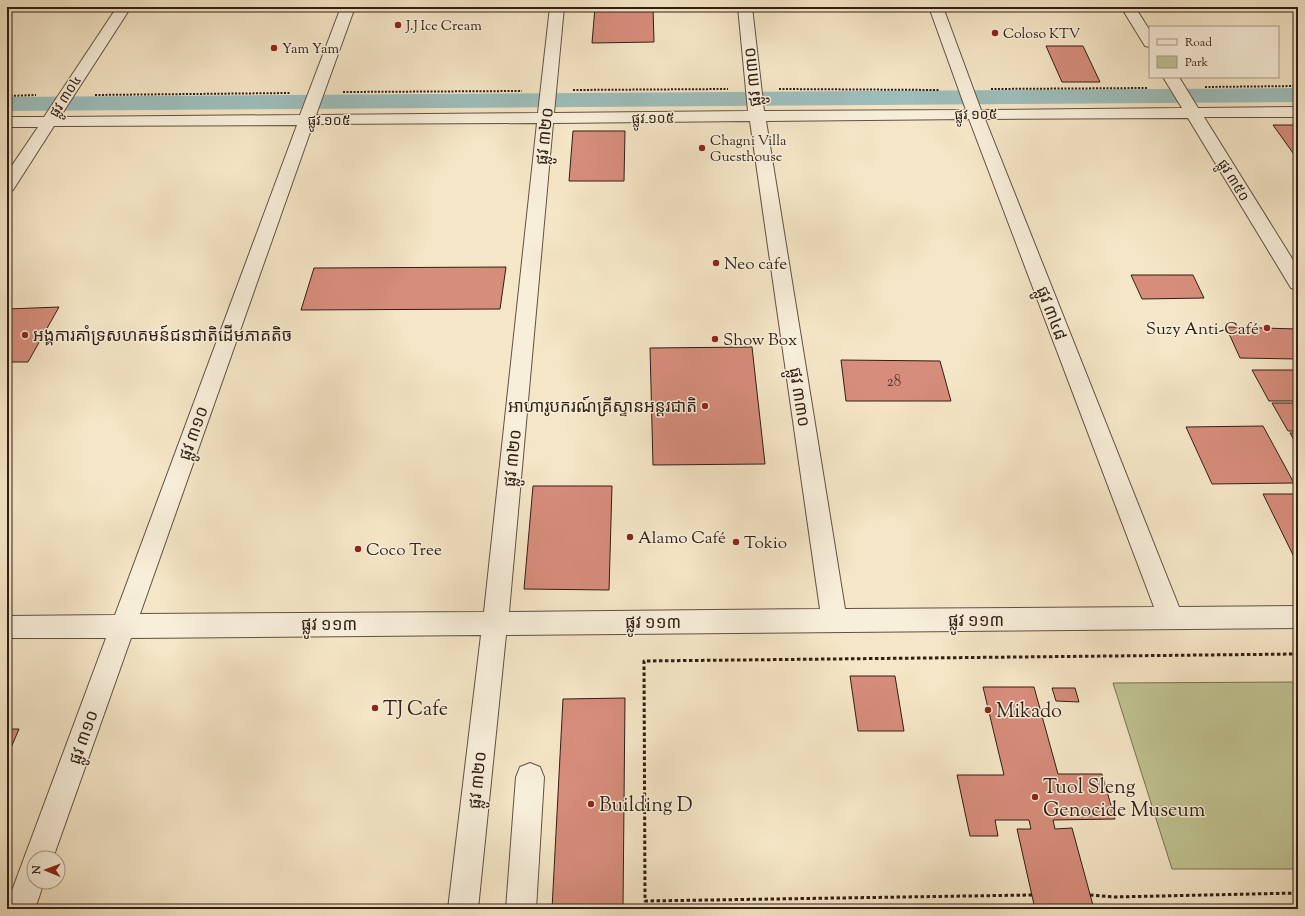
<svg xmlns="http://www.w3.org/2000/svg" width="1305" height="916" font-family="'Sorts Mill Goudy','Noto Sans Khmer',serif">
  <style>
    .green { fill: #c0c392; stroke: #787054 }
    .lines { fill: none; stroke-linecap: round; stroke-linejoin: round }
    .canal { fill: #9dbebc; fill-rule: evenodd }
    .building { fill: #d78d7c; stroke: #311e15 }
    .minor-casing { stroke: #625042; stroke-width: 2 }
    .path-far1 { stroke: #311e15; stroke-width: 2; stroke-dasharray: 2 1.5; stroke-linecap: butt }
    .path { stroke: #311e15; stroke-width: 3; stroke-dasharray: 3.5 2.5; stroke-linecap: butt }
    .minor { fill: #f8efdb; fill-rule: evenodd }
    .poi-dot { fill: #8f2418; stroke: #f8efdb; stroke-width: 1.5 }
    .labels { text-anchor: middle; stroke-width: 3; stroke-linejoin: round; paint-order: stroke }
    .far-poi-label { font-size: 14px; fill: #311e15; stroke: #f8efdb; text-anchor: start }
    .far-street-label { font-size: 14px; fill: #311e15; stroke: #f8efdb }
    .number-label { font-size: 15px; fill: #5a3a2f }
    .street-label { font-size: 17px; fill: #311e15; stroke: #f8efdb }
    .poi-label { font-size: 17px; fill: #311e15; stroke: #f8efdb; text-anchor: start }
    .near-poi-label { font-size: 20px; fill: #311e15; stroke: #f8efdb; text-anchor: start }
  </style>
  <rect width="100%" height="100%" fill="#f5e6c7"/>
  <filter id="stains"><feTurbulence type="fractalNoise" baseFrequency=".005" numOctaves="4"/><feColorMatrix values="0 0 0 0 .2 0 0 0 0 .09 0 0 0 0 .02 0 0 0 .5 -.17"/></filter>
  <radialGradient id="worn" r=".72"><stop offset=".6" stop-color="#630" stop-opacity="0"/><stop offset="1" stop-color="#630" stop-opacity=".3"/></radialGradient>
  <polygon class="green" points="1298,682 1298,869 1172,869 1113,683"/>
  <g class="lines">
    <polygon class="canal" points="1298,88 1298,102 7,111 7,97"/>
  </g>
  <g class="building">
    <polygon points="595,7 653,7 654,42 592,43"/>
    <polygon points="1046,46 1083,46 1100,82 1062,82"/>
    <polygon points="1273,125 1298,125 1298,160"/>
    <polygon points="573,131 625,131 624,181 569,181"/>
    <polygon points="506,267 500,309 301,310 314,268"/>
    <polygon points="1131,275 1193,275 1204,298 1142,299"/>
    <polygon points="59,307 28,362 7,362 7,309"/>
    <polygon points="1226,327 1298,329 1298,359 1240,358"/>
    <polygon points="752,347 765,464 653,465 650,348"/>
    <polygon points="841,360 940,361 951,401 846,401"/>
    <polygon points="1252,370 1298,370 1298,401 1269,401"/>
    <polygon points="1272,403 1298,403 1298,431 1288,431"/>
    <polygon points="1263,426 1294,483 1212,484 1186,427"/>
    <polygon points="1290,433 1298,433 1298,447"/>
    <polygon points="533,486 612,486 609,590 524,589"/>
    <polygon points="1263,494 1298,494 1298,565"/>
    <polygon points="850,676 895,676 904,731 858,731"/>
    <polygon points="983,687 1034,687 1058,774 1102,774 1115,819 1053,820 1055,829 1072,828 1094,909 1035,909 1017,829 1031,829 1029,820 995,820 998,836 970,836 957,775 1004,775"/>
    <polygon points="1052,688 1075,688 1079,702 1056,701"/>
    <polygon points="625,698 623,909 552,909 563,699"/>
    <polygon points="7,729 19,729 7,757"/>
  </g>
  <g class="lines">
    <defs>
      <g id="minor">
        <path d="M117,7H131L60,117L300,115L341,7H355L316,115L538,113L550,7H564L554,113L748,111L738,7H752L764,111L966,110L929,7H943L981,110L1182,108L1163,77H1179L1198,108L1298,107V117H1204L1298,268V290L1291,288L1188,118L985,119L1179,607L1298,606V628L506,635L478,909H448L481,635L131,638L53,858H34V882H44L35,909H7V904L106,638H7V616L115,615L297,125L54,126L13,190L7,191V173L38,127H7V117H44ZM969,119L1154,607L845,609L766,121ZM750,121L820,609L509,612L553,123ZM537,123L484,612L140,614L313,124Z"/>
        <polygon points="1121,7 1135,7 1150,31 1150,47 1145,46"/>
        <polygon points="530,763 540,767 544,777 536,909 506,909 516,777 520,767"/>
      </g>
    </defs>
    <use href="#minor" class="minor-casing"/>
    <g class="path-far1">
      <polyline points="1205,87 1298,86"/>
      <polyline points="779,89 940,90"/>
      <polyline points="991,89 1148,88"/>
      <polyline points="573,90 728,89"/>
      <polyline points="343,92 522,91"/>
      <polyline points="95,95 290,93"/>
      <polyline points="7,96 36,95"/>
    </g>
    <g class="path">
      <polyline points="1032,895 645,901 644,661 1298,654"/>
      <polyline points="1090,895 1114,897 1298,893"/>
    </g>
    <use href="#minor" class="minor"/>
  </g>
  <g class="poi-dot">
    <circle cx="398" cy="25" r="4"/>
    <circle cx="995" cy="33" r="4"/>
    <circle cx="274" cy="48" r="4"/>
    <circle cx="702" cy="148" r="4"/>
    <circle cx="716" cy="263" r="4"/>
    <circle cx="1267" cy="328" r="4"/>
    <circle cx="25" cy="335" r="4"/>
    <circle cx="715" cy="339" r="4"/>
    <circle cx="705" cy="406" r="4"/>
    <circle cx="630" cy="537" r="4"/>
    <circle cx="736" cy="542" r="4"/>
    <circle cx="358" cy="549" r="4"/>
    <circle cx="375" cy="708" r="4"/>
    <circle cx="988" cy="710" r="4"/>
    <circle cx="1035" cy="797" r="4"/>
    <circle cx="591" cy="804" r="4"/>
  </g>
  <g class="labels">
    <g class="far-poi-label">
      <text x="406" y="30">J.J Ice Cream</text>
      <text x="1003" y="38">Coloso KTV</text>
      <text x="282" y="53">Yam Yam</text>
      <text x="710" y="145">Chagni Villa<tspan x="710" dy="16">Guesthouse</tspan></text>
    </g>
    <g class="far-street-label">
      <text transform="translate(65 96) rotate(-57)" y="5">ផ្លូវ ៣០៤</text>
      <text transform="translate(976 114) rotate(-1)" y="5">ផ្លូវ ១០៥</text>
      <text transform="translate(653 118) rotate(-1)" y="5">ផ្លូវ ១០៥</text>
      <text x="329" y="125">ផ្លូវ ១០៥</text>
      <text transform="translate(1234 180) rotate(58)" y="5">ផ្លូវ ៣៥០</text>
    </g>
    <g class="number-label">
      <text x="894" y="386">28</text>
    </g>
    <g class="street-label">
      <text transform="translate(752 77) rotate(-96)" y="6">ផ្លូវ ៣៣០</text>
      <text transform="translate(544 136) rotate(-84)" y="6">ផ្លូវ ៣២០</text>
      <text transform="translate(1052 313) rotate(69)" y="6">ផ្លូវ ៣៤៨</text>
      <text transform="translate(800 397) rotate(81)" y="6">ផ្លូវ ៣៣០</text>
      <text transform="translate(193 433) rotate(-70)" y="6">ផ្លូវ ៣១០</text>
      <text transform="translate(512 458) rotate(-84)" y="6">ផ្លូវ ៣២០</text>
      <text x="976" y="626">ផ្លូវ ១១៣</text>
      <text x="653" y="628">ផ្លូវ ១១៣</text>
      <text x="329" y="630">ផ្លូវ ១១៣</text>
      <text transform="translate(83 737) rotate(-70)" y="6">ផ្លូវ ៣១០</text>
      <text transform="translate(477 780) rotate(-84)" y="6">ផ្លូវ ៣២០</text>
    </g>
    <g class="poi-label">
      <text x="724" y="269">Neo cafe</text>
      <text x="1259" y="334" text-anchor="end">Suzy Anti-Café</text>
      <text x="33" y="341">អង្គការគាំទ្រសហគមន៍ជនជាតិដើមភាគតិច</text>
      <text x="723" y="345">Show Box</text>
      <text x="697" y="412" text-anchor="end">អាហារូបករណ៍គ្រីស្ទានអន្តរជាតិ</text>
      <text x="638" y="543">Alamo Café</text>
      <text x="744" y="548">Tokio</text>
      <text x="366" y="555">Coco Tree</text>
    </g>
    <g class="near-poi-label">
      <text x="383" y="715">TJ Cafe</text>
      <text x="996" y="717">Mikado</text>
      <text x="1043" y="793">Tuol Sleng<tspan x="1043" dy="23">Genocide Museum</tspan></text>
      <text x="599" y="811">Building D</text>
    </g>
  </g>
  <rect width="1305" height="916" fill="none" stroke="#f5e6c7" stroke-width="24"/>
  <rect x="8" y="8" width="1289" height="900" fill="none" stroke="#311e15" stroke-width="2"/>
  <rect x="12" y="12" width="1281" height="892" fill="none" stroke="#311e15"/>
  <rect x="1149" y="26" width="130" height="52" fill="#f8efdb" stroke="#a89b8c"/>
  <rect x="1157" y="39" width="20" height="6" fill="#f8efdb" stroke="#a89b8c"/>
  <text x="1185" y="46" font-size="12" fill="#311e15">Road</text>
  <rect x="1157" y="56" width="20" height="12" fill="#c0c392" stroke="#a89b8c"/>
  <text x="1185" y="66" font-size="12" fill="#311e15">Park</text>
  <g transform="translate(46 870) rotate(271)"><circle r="19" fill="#f8efdb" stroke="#a89b8c"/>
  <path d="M0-3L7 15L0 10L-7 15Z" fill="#8f2418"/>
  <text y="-6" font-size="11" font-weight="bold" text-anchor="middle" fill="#311e15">N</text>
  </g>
  <rect width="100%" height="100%" filter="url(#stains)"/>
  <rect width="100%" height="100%" fill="url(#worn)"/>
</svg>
